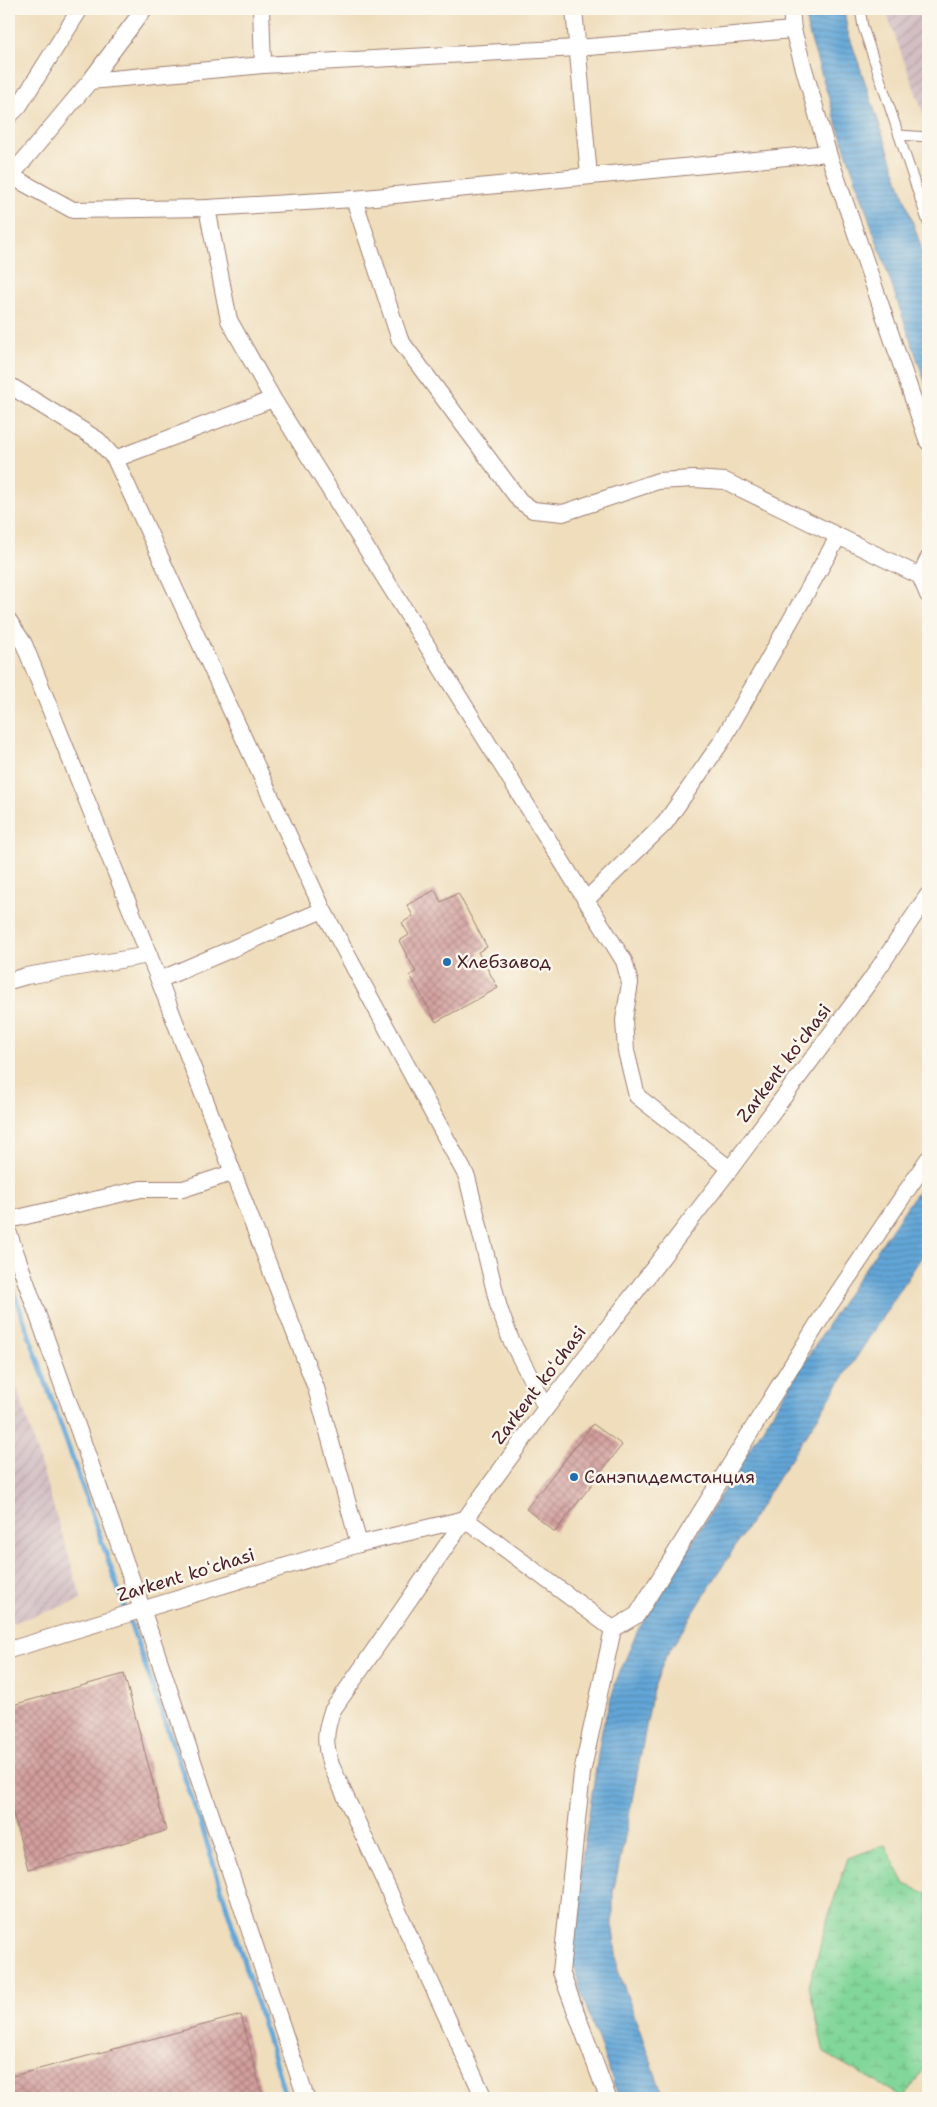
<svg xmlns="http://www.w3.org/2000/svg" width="937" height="2107" font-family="'Shantell Sans',sans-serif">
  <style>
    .industrial { fill: url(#industrial-furrows) }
    .wetland { fill: url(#wetland-marsh); stroke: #667a62 }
    .water { fill: url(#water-rules); stroke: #566281 }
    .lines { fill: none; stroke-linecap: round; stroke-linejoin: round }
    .stream { stroke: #62a6d7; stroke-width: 5 }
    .building { fill: url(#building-cross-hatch) }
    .lane-casing { stroke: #9c7e73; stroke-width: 11 }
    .street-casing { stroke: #9c7e73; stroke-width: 18 }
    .lane { stroke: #fff; stroke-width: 9 }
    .street { stroke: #fff; stroke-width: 16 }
    .poi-dot { fill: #1f6fb2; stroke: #fbf7ec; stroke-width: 2 }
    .labels { text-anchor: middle; stroke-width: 5; stroke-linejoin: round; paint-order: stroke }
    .poi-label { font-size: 18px; fill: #4a1f2b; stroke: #fbf7ec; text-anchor: start }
    .street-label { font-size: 18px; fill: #4a1f2b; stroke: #fbf7ec }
  </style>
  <defs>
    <pattern id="industrial-furrows" width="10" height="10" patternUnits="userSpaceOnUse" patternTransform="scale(1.25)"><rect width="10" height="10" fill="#d2bec3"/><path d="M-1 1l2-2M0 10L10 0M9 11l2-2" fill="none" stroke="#b6a3a8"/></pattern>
    <pattern id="wetland-marsh" width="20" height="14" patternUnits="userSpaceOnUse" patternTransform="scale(1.25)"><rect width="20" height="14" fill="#81d699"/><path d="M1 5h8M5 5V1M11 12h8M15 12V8" fill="none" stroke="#71b784"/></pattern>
    <pattern id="water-rules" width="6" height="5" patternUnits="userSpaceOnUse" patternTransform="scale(1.25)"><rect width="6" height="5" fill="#62a6d7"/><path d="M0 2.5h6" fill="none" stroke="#5387af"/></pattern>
    <pattern id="building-cross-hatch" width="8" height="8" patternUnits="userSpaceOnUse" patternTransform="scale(1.25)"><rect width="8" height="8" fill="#d29f9d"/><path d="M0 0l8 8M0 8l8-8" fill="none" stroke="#ac8180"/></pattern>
  </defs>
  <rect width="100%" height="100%" fill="#fbf7ec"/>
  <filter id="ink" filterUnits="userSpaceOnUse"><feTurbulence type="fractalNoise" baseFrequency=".02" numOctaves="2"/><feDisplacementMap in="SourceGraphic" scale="10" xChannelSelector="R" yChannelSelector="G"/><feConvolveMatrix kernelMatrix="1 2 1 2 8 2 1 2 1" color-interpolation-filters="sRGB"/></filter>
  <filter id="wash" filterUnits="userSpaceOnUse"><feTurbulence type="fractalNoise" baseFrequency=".0096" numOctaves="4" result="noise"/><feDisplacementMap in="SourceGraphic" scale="20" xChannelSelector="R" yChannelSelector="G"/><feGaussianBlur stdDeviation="1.12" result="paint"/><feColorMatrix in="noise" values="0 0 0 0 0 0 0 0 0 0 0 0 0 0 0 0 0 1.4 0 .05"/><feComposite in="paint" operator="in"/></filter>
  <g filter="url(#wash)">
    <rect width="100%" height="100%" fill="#efddbb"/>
    <g class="industrial">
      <polygon points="885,9 928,9 928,126"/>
      <polygon points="9,1361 82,1600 9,1624"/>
    </g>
    <polygon class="wetland" points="885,1845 905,1884 928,1894 928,2060 905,2098 824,2053 809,1986 829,1914 848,1858"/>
    <g class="water">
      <polygon points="806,9 844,9 847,29 928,267 928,391 837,125 807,27"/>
      <polygon points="928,1176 928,1247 780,1475 665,1658 653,1690 626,1832 613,1893 613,1929 618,1970 664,2098 619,2098 580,1990 569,1943 602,1729 616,1681 638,1630 722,1493 846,1296"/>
    </g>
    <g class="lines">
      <polyline class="stream" points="9,1278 202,1827 286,2098"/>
    </g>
    <g id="blocks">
      <g class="building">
        <polygon points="435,890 441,902 458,893 487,947 478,952 498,988 436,1022 410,975 416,972 399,941 409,935 402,923 413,916 407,905"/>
        <polygon points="593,1424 622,1445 555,1532 526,1509"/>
        <polygon points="124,1674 166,1831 28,1869 9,1798 9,1706"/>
        <polygon points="241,2015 263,2098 9,2098 9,2077"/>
      </g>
    </g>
  </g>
  <g filter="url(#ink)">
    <use href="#blocks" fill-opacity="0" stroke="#9c7e73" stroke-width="1"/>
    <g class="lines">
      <defs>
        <g id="lane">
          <polyline points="860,9 863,27 928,223"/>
          <polyline points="899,135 928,137"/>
        </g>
        <g id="street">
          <polyline points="261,9 263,65"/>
          <polyline points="574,9 589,176"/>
          <polyline points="791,9 793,30 828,153 928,442"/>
          <polyline points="90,81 263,65 577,48 793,30"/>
          <polyline points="9,116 19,106 80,9"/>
          <polyline points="11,176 73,210 207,208 354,199 828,153"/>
          <polyline points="9,178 90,81 144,9"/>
          <polyline points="354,199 400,340 520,501 533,510 563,513 658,481 694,479 725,481 920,576 928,595"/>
          <polyline points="207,208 229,320 273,399 624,961 630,983 624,1020 626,1051 637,1096 730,1169"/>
          <polyline points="9,385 98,440 115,459 323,910 467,1177 499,1308 510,1338 546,1408"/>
          <polyline points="115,459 273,399"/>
          <polyline points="920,576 928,559"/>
          <polyline points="9,621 24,644 159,980 316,1388 359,1544"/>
          <polyline points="586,900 665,823 722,741 838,537"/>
          <polyline points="159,980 323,910"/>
          <polyline points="9,981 26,976 149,955"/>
          <polyline points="9,1220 141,1189 183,1189 232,1173"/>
          <polyline points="9,1234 142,1609 306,2098"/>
          <polyline points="465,1519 613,1629 637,1615 823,1315 928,1159"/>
          <polyline points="9,1650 359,1544 465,1519"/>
          <path d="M484,2098L331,1765C324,1743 325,1732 332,1711L465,1519L546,1408L730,1169L870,981L928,895"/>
          <polyline points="608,2098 561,1972 582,1773 613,1629"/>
        </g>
      </defs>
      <use href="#lane" class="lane-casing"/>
      <use href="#street" class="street-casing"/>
      <use href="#lane" class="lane"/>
      <use href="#street" class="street"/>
    </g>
  </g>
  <g class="poi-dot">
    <circle cx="447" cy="962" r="5"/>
    <circle cx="574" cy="1477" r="5"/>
  </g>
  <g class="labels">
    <g class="poi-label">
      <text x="457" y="968">Хлебзавод</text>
      <text x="584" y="1483">Санэпидемстанция</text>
    </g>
    <g class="street-label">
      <text transform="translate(784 1063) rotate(-53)" y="6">Zarkent koʻchasi</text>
      <text transform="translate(539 1385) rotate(-53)" y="6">Zarkent koʻchasi</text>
      <text transform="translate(186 1575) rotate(-17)" y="6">Zarkent koʻchasi</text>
    </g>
  </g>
  <rect width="937" height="2107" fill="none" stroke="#fbf7ec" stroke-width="30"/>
</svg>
